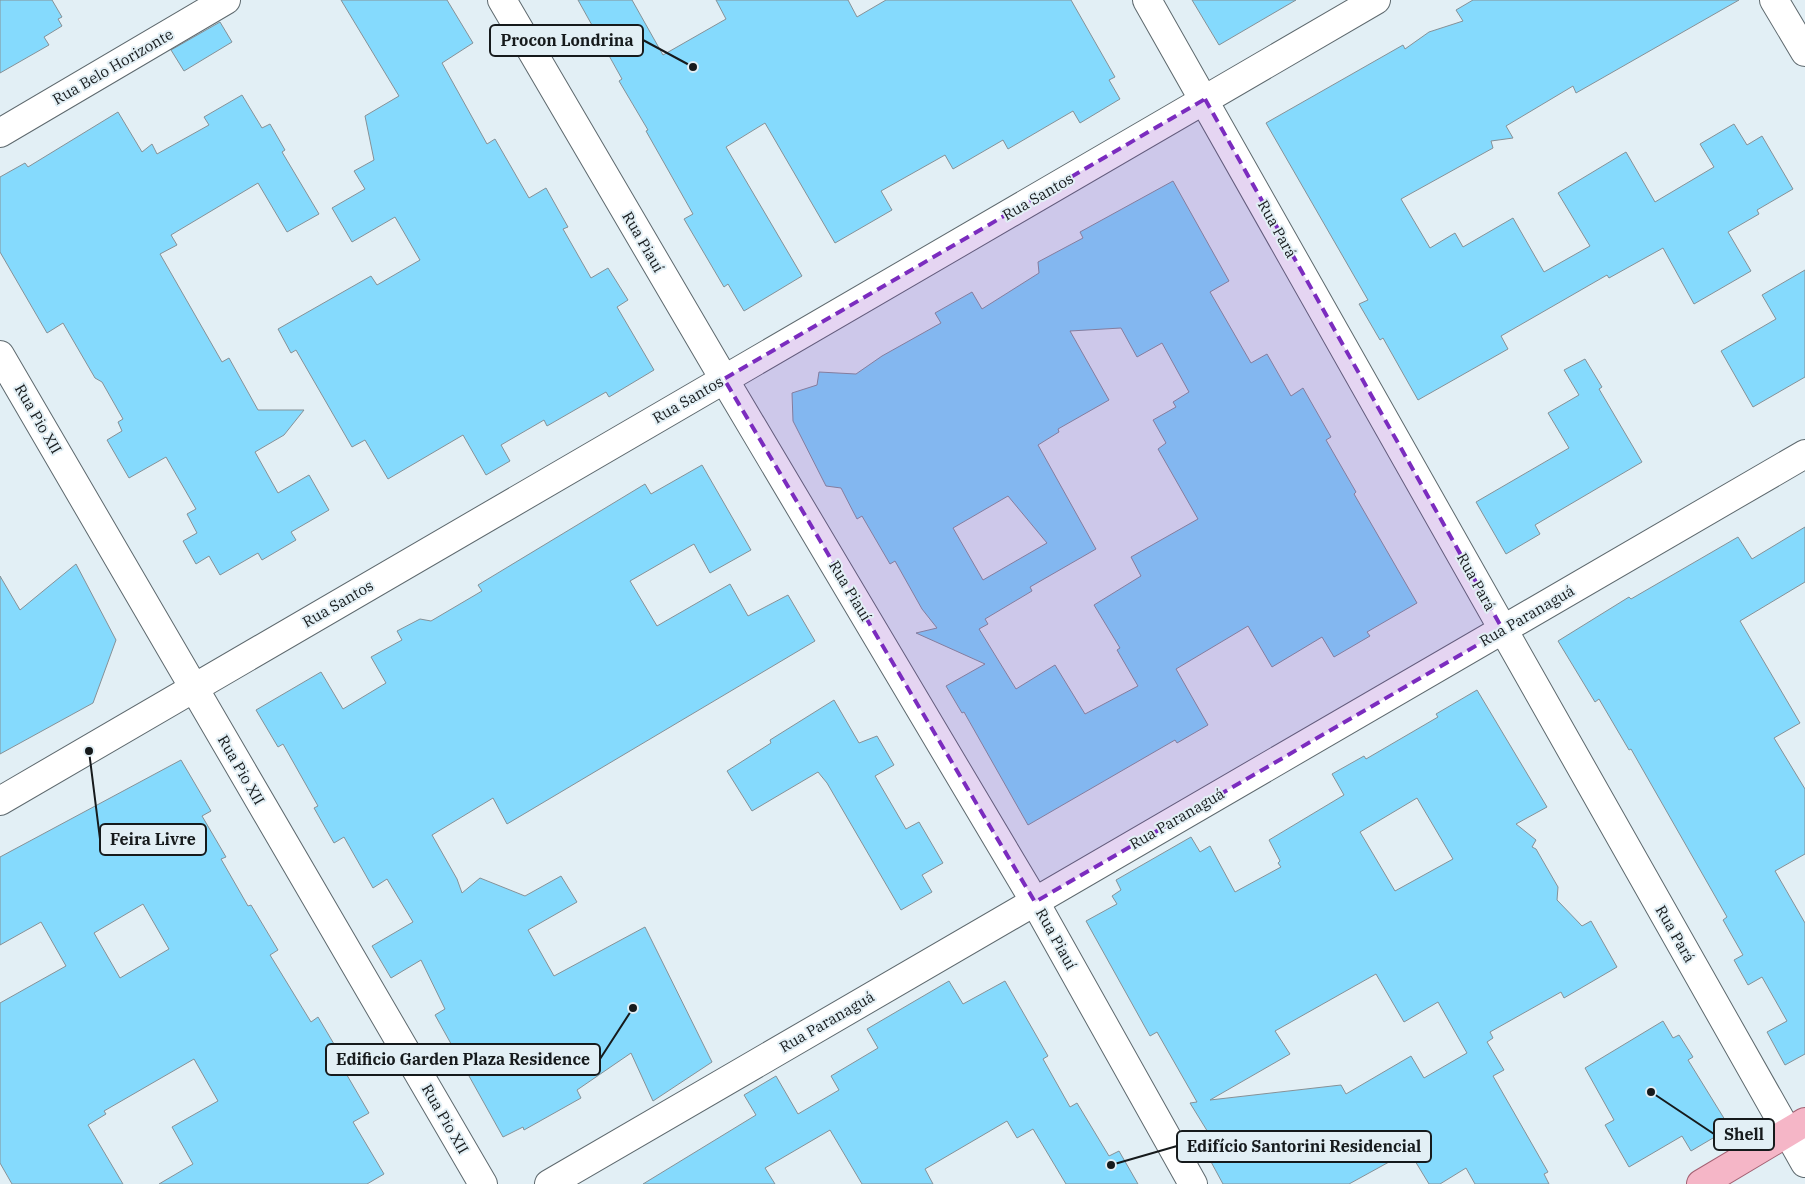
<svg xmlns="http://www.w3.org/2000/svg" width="1805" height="1184" font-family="'IBM Plex Serif',serif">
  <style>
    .building { fill: #85dafd; stroke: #869197; fill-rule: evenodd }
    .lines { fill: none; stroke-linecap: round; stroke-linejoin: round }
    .minor-casing { stroke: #5e696e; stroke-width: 30 }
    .tertiary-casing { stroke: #5e696e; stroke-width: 30 }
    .secondary-casing { stroke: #5e696e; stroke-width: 30 }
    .primary-casing { stroke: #a36072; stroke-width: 30 }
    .minor { stroke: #fff; stroke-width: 28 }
    .tertiary { stroke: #fff; stroke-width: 28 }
    .secondary { stroke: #fff; stroke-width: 28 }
    .primary { stroke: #f5b6c7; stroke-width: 28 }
    .marked { fill: #7b2cbf; fill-opacity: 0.2; stroke: #7b2cbf; stroke-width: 4; stroke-dasharray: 10 6; stroke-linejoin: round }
    .labels { text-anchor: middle; stroke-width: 4; stroke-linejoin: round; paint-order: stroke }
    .street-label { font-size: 15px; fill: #161a1c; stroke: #e2eff5 }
    .leader { fill: none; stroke: #161a1c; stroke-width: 2 }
    .callout-dot { fill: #161a1c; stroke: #e2eff5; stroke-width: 2 }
    .callout { fill: #e2eff5; stroke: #161a1c; stroke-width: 2 }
    .callout-label { font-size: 16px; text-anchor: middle; font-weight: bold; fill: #161a1c }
  </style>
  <rect width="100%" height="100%" fill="#e2eff5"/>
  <g class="building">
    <polygon points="0,0 52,0 62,17 58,19 62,26 44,37 49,45 0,73"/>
    <polygon points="341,0 447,0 473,43 442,63 487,144 495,139 529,198 546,188 568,227 563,229 591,278 608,268 628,300 617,307 654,370 609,397 606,392 547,426 544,420 501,445 510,461 486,475 463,435 388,479 365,440 352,447 296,350 291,353 278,329 371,276 377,285 420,260 395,217 352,242 332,208 365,189 354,171 374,160 365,116 399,96"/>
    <polygon points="578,0 632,0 663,55 726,19 716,0 848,0 857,17 886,0 1071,0 1115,77 1109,80 1120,99 1080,123 1073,111 1008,149 1003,140 953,169 945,155 881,191 892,210 835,243 765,123 726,147 802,276 744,311 728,284 724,287 684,219 693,214 646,131 648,130 619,81 622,79"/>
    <polygon points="1192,0 1296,0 1219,45"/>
    <polygon points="1473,0 1739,0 1576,93 1573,86 1506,126 1513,138 1491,141 1493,148 1401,199 1430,248 1455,233 1463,247 1513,218 1544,272 1590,246 1558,193 1626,152 1655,202 1714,167 1700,144 1734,124 1747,145 1762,136 1793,189 1757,210 1759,214 1728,232 1751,271 1694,304 1663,248 1609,278 1607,275 1501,336 1508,349 1418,400 1383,338 1380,340 1359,304 1368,300 1266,123 1403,45 1405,49 1429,32 1463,21 1456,10"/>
    <polygon points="220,22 232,42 184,71 171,50"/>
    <polygon points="242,95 262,128 270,124 285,150 282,152 319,214 287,232 258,183 171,235 177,245 160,254 222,362 229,358 258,410 304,410 284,435 255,452 278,493 309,475 329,510 291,532 296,540 262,560 258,553 220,575 209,556 196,564 183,541 197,533 187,514 196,509 166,457 129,478 107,440 122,431 118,422 123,419 102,382 95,378 63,323 47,333 0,252 0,177 25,163 28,167 118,112 142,152 152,144 157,154 209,125 204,117"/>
    <path d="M1173,181L1229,281L1210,292L1251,363L1267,354L1291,396L1303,388L1331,437L1326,440L1356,492L1354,494L1417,603L1367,632L1370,636L1334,657L1322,637L1272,667L1248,626L1176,669L1208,725L1177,743L1175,740L1028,825L964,712L962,713L946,686L985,664L916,633L937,628L922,609L895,561L890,564L862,516L857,519L841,488L826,486L793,421L792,393L817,385L819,372L856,374L882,356L941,323L935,313L972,292L982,309L1039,273L1038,262L1083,238L1080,232ZM1121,328L1137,357L1162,343L1189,392L1173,402L1176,407L1153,420L1166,443L1158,449L1198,519L1131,557L1141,576L1094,605L1120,648L1117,650L1138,686L1085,714L1055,665L1016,689L979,629L988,624L985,619L1032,591L1030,587L1096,549L1038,445L1059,432L1058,429L1109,400L1070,331ZM1008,496L1047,543L983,580L953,528Z"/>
    <polygon points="1805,270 1805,377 1753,407 1721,351 1776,319 1762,295"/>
    <polygon points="1585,359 1602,387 1599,389 1642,462 1535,525 1540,534 1506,554 1476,502 1569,448 1548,413 1579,395 1564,370"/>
    <polygon points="702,465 751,550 710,573 694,544 630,581 657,626 730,584 748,616 788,595 815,641 507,824 493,798 432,835 457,879 462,893 480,878 525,896 561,876 577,902 528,930 554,976 645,927 712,1062 653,1101 631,1053 577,1090 581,1098 524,1130 523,1127 503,1137 435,1015 445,1009 421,960 391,978 372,946 413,922 387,879 373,888 344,837 334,843 314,808 318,806 283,744 278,747 256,710 321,672 343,709 386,683 371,657 402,640 397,631 420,619 431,621 482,591 478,585 645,484 651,494"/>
    <polygon points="1805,527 1805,582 1740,621 1800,723 1774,738 1805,789 1805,854 1775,871 1805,923 1805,1054 1785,1065 1767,1032 1787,1021 1762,977 1748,985 1734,960 1743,955 1723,920 1727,917 1631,749 1629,750 1599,699 1595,702 1558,641 1629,597 1631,599 1738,537 1752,559"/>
    <polygon points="76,564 116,640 93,703 0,754 0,576 20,610"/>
    <path d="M1477,690L1547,807L1516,824L1536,840L1532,847L1536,849L1558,887L1557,900L1582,926L1591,921L1617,967L1564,998L1561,992L1490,1032L1493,1038L1487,1042L1504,1070L1493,1076L1548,1172L1544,1174L1549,1184H1475L1466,1168L1440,1184H1429L1409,1151L1349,1184H1223L1210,1160L1214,1142L1190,1103L1197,1102L1157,1032L1150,1036L1086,921L1117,904L1112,896L1121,890L1116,880L1191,837L1200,852L1210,846L1235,892L1281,867L1278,863L1280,861L1269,840L1344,795L1332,774L1364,756L1366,759L1438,717L1436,714ZM1417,798L1453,859L1395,891L1360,832ZM1376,974L1404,1022L1438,1002L1467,1053L1424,1078L1411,1056L1346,1094L1341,1085L1210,1100L1290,1054L1275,1031Z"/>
    <polygon points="834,700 859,743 877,736 894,765 875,776 906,829 919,822 943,863 922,875 932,892 901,910 827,783 818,772 752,811 727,771 771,743 770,740"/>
    <path d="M181,760L211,811L202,816L226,857L221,859L248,906L251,905L278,950L270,955L311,1022L318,1017L334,1044L330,1046L369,1113L353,1122L384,1174L367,1184H159L193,1164L172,1127L218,1101L194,1059L104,1111L106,1114L88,1125L123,1184H12L0,1163V1003L66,966L41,922L0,945V857ZM143,904L169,949L120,978L94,933Z"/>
    <polygon points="949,981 963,1004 1005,981 1048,1056 1043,1059 1070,1107 1077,1103 1109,1156 1119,1151 1138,1184 1066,1184 1033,1129 1017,1138 1007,1121 925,1169 933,1184 862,1184 830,1130 765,1168 775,1184 643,1184 756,1115 744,1095 776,1076 798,1114 839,1090 831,1076 878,1048 867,1029"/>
    <polygon points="1663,1021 1673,1038 1679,1035 1693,1057 1688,1060 1730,1128 1691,1151 1682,1136 1629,1167 1605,1125 1614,1120 1585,1068"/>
  </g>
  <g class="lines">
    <defs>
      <g id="minor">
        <polyline points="502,0 724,379 1035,902 1193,1184"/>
        <polyline points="0,133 226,0"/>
        <polyline points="0,355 483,1184"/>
        <polyline points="0,801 1376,0"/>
        <polyline points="549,1184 1805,454"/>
      </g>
      <polyline id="tertiary" points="1147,0 1805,1163"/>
      <polyline id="secondary" points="1774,0 1805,52"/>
      <polyline id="primary" points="1701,1184 1805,1122"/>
    </defs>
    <use href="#minor" class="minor-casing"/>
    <use href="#tertiary" class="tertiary-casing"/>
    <use href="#secondary" class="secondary-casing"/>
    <use href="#primary" class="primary-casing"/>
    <use href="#minor" class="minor"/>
    <use href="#tertiary" class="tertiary"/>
    <use href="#secondary" class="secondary"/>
    <use href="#primary" class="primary"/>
  </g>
  <path class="marked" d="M1205,99L1503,630L1035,902L724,379Z"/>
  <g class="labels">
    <g class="street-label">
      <text transform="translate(113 67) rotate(-30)" y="5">Rua Belo Horizonte</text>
      <text transform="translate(1038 197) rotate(-30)" y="5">Rua Santos</text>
      <text transform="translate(1277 229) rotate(61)" y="5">Rua Pará</text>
      <text transform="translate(643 242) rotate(60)" y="5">Rua Piauí</text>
      <text transform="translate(688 400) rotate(-30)" y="5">Rua Santos</text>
      <text transform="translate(38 419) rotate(60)" y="5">Rua Pio XII</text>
      <text transform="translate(1476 582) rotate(61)" y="5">Rua Pará</text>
      <text transform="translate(850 591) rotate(59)" y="5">Rua Piauí</text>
      <text transform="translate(338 604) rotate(-30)" y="5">Rua Santos</text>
      <text transform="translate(1527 616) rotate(-30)" y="5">Rua Paranaguá</text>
      <text transform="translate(241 770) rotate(60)" y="5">Rua Pio XII</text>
      <text transform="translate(1177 819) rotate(-30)" y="5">Rua Paranaguá</text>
      <text transform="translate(1675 934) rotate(60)" y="5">Rua Pará</text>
      <text transform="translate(1056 939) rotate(61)" y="5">Rua Piauí</text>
      <text transform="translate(827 1022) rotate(-30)" y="5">Rua Paranaguá</text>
      <text transform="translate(445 1119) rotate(60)" y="5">Rua Pio XII</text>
    </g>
  </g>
  <path class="leader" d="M693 67L643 40M89 751L100 839M633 1008L600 1059M1651 1092L1714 1134M1111 1165L1177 1146"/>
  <g class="callout-dot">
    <circle cx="693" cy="67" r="5"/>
    <circle cx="89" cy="751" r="5"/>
    <circle cx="633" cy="1008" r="5"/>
    <circle cx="1651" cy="1092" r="5"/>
    <circle cx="1111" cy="1165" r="5"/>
  </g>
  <g class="callout">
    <rect x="490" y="25" width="153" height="31" rx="5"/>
    <rect x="100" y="824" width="106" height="31" rx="5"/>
    <rect x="326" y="1044" width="274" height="31" rx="5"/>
    <rect x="1714" y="1119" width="60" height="31" rx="5"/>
    <rect x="1177" y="1131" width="254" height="31" rx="5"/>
  </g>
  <g class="callout-label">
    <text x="567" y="46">Procon Londrina</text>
    <text x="153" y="845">Feira Livre</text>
    <text x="463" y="1065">Edificio Garden Plaza Residence</text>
    <text x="1744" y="1140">Shell</text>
    <text x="1304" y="1152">Edifício Santorini Residencial</text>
  </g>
</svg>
